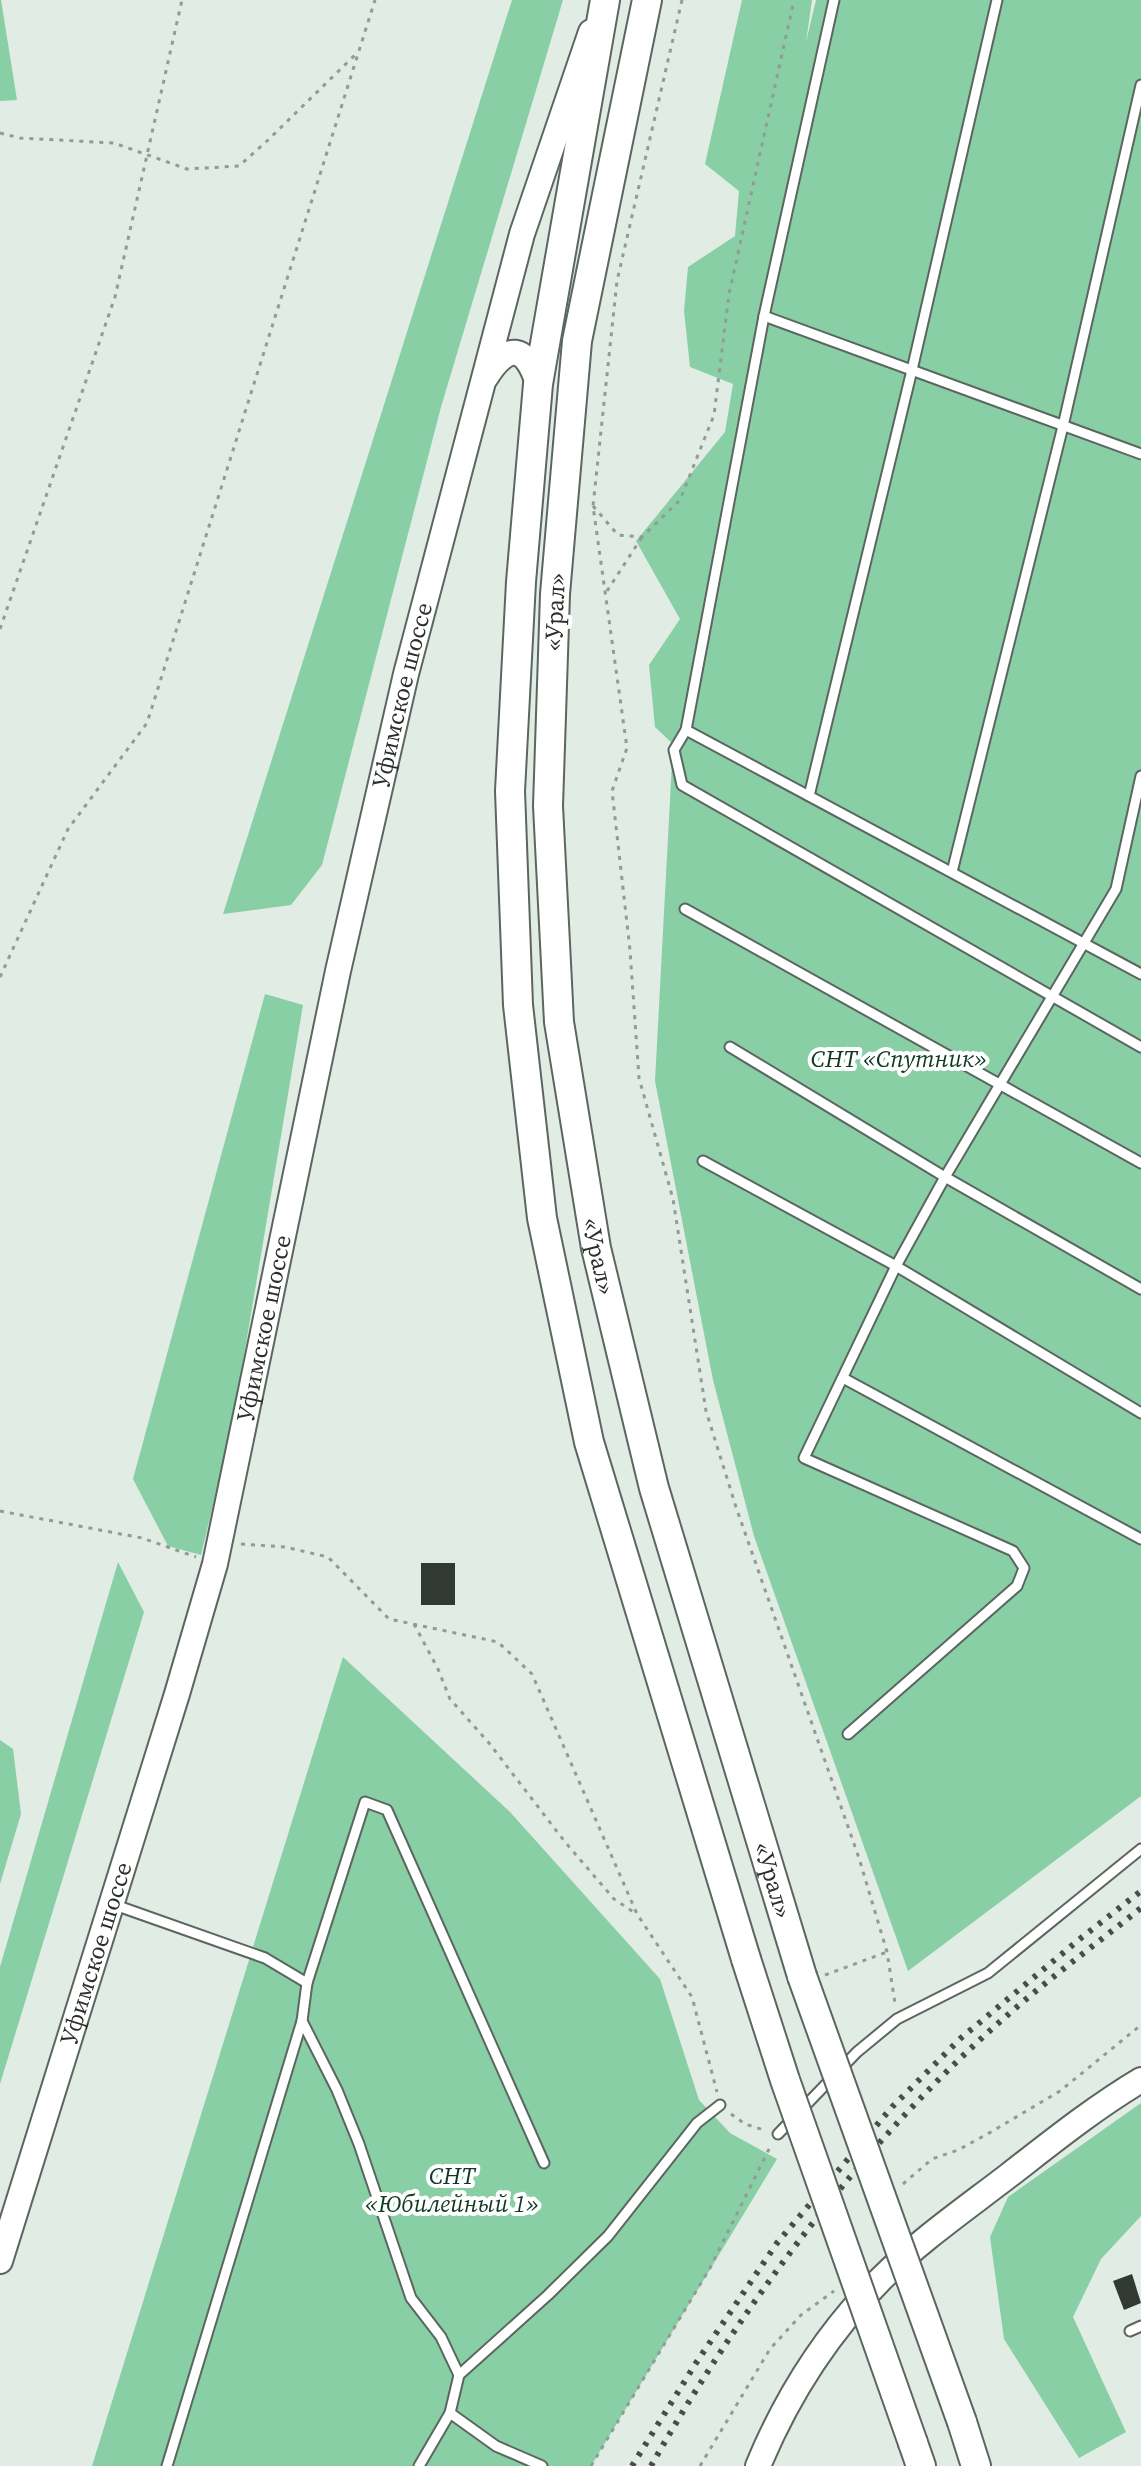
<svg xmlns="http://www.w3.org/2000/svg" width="1141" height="2466" font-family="'Source Serif 4',serif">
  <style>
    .green { fill: #89cfa5 }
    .building { fill: #303934 }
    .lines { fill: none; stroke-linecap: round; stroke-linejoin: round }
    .lane-casing { stroke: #5c6660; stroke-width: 13 }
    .secondary-casing { stroke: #5c6660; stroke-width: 28 }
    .primary-casing { stroke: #5c6660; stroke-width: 32 }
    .path { stroke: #929b95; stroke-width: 3; stroke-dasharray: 4 6; stroke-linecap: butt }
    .lane { stroke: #fff; stroke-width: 9 }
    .secondary { stroke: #fff; stroke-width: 24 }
    .primary { stroke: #fff; stroke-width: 28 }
    .rail { stroke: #474d49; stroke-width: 6; stroke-dasharray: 4 8; stroke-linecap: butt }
    .primary-bridge-casing { stroke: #5c6660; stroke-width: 32; stroke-linecap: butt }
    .primary-bridge { stroke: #fff; stroke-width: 28 }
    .labels { text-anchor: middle; stroke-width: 8; stroke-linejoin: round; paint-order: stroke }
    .street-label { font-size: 24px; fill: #2c302d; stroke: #fff }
    .park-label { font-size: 24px; font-style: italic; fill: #0f3924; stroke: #fff }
  </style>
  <rect width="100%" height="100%" fill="#e0ece4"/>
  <g class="green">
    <polygon points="0,0 1,0 17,100 0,101"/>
    <polygon points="512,0 563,0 441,407 322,865 291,905 223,914"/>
    <polygon points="742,0 812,0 806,42 816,0 1141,0 1141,1796 908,1971 754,1536 713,1380 655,1081 673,744 655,727 649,665 680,619 636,541 725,432 733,384 690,367 684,311 688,267 735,236 739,191 705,164"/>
    <polygon points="265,994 303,1005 233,1421 201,1555 168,1546 133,1479"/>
    <polygon points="118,1562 144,1612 0,2084 0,1967"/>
    <polygon points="343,1657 510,1812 660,1979 699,2100 730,2133 777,2159 591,2466 92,2466"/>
    <polygon points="0,1740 13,1749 21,1814 0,1884"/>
    <polygon points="1141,2103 1141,2216 1101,2259 1073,2317 1126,2432 1079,2458 1004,2339 990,2237 1008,2197"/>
  </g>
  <g class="building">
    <rect x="421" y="1563" width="34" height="42"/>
    <polygon points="1132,2274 1141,2303 1124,2310 1113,2281"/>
  </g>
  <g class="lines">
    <defs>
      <g id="lane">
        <polyline points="834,0 764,316 686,730 674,750 682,785 1141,1047"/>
        <polyline points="764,316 1141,454"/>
        <polyline points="686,730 1141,974"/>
        <polyline points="809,796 912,370 997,0"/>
        <polyline points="952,872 1063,426 1141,85"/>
        <polyline points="685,909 1141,1163"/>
        <polyline points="730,1047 945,1177 1141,1289"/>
        <polyline points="703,1161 896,1266 1141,1413"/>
        <polyline points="843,1378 1141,1539"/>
        <polyline points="848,1734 1017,1586 1024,1568 1013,1551 804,1458 896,1266 945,1177 1116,889 1141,776"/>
        <polyline points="115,1905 265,1958 307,1983"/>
        <polyline points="302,2021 337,2090 359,2144 411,2298 441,2337 459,2375"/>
        <polyline points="778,2134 857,2052 897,2019 988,1973 1141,1849"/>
        <polyline points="1130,2331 1141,2326"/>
        <polyline points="450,2413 496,2446 542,2466"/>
        <polyline points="167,2466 302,2021 307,1983 365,1802 387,1810 544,2163"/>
        <polyline points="419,2466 450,2413 459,2375 548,2295 608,2236 697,2123 720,2105"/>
      </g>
      <g id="secondary">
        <path d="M486,377C507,343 526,344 538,384"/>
        <path id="s1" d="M0,2261L177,1694L215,1564L338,971L406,674L522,234L591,32"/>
        <path d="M758,2466C787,2396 827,2333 881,2279C919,2241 965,2209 1008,2176C1052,2142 1094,2108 1141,2080"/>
      </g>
      <g id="primary">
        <polyline points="605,0 538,384 521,582 510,791 518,1005 542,1218 589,1442 746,1959"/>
        <path id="s2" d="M647,0L577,341L555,594L548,806L559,1022L596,1248L654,1488L802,1976"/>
        <polyline points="962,2422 976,2466"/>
        <polyline points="913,2443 921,2466"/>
      </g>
    </defs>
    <use href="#lane" class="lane-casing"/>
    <use href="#secondary" class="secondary-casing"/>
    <use href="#primary" class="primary-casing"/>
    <g class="path">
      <polyline points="682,0 617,281 593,506 627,748 612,791 630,950 639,1078 673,1199 706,1411 736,1507 859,1858 887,1952 895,2003"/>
      <polyline points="0,133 20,138 114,143 187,169 239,166 267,141 358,52"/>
      <polyline points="593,506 618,535 642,537 680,500 714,415 729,294 794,0"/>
      <polyline points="607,591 642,537"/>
      <polyline points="0,629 115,297 182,0"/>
      <polyline points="0,977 68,829 147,723 375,0"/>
      <polyline points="0,1511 142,1538 196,1557"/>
      <polyline points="241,1544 285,1547 328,1557 389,1619 498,1642 532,1674 637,1914 692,1997 717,2092"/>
      <polyline points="414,1624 438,1669 450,1699 489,1743 565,1842 614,1899 635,1913"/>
      <polyline points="825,1975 887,1952"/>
      <polyline points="731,2114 745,2124 764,2130"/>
      <polyline points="903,2184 932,2159 958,2150 991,2132 1060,2091 1141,2025"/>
      <polyline points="591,2466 710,2268 771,2145"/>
      <polyline points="700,2466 770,2349 801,2315 834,2291"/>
    </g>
    <use href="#lane" class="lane"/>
    <use href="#secondary" class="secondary"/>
    <use href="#primary" class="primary"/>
    <g class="rail">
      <polyline points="632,2466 696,2363 777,2243 892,2107 961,2038 1081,1938 1141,1891"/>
      <path d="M651,2466C742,2305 864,2141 1003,2019C1047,1980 1095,1945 1141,1908"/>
    </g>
    <defs>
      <g id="primary-bridge">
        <polyline points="746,1959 785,2080 913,2443"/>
        <polyline points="802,1976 962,2422"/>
      </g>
    </defs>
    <use href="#primary-bridge" class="primary-bridge-casing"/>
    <use href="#primary-bridge" class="primary-bridge"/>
  </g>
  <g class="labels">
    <g class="street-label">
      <text transform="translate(555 612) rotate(-87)" y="8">«Урал»</text>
      <text dy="8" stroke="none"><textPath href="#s1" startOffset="1618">Уфимское шоссе</textPath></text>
      <text dy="8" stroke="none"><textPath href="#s2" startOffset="1268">«Урал»</textPath></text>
      <text dy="8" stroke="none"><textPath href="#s1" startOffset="970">Уфимское шоссе</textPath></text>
      <text dy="8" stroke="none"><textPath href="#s2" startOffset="1916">«Урал»</textPath></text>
      <text dy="8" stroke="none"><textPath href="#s1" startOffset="322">Уфимское шоссе</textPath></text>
    </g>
    <g class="park-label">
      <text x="899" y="1067">СНТ «Спутник»</text>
      <text x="452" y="2184">СНТ<tspan x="452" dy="28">«Юбилейный 1»</tspan></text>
    </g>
  </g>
</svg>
